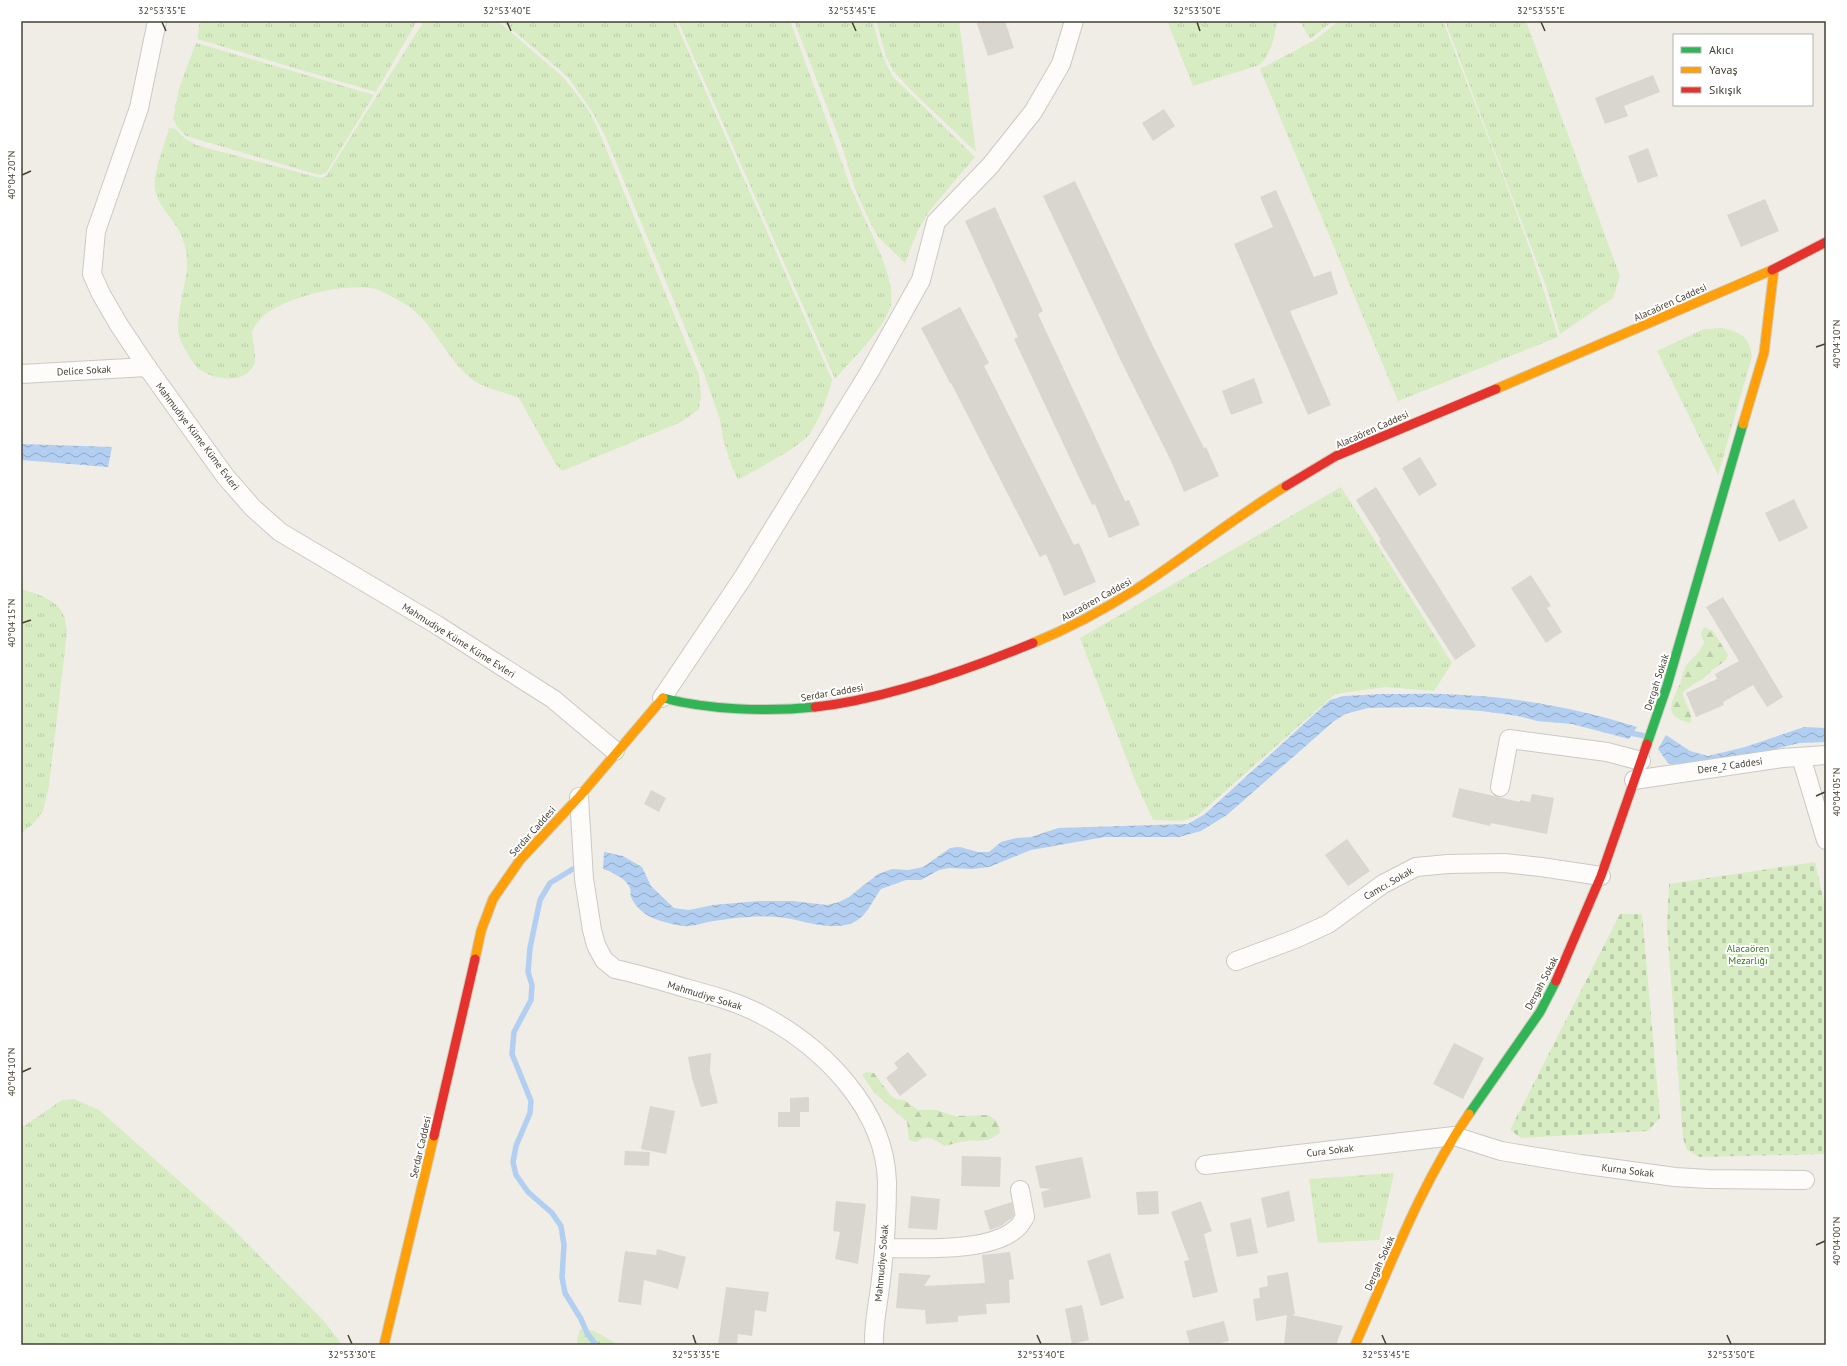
<svg xmlns="http://www.w3.org/2000/svg" width="1847" height="1366" font-family="'PT Sans',sans-serif">
  <style>
    .grass { fill: url(#grass-tufts) }
    .forest { fill: url(#forest-firs) }
    .cemetery { fill: url(#cemetery-stones) }
    .water { fill: url(#water-waves) }
    .lines { fill: none; stroke-linecap: round; stroke-linejoin: round }
    .stream { stroke: #b2cff1; stroke-width: 5.5 }
    .building { fill: #d8d6cf }
    .street-casing { stroke: #cbc9c2; stroke-width: 20 }
    .fast-casing { stroke: #cfccbc; stroke-width: 11 }
    .slow-casing { stroke: #cfccbc; stroke-width: 11 }
    .jam-casing { stroke: #cfccbc; stroke-width: 11 }
    .street { stroke: #fdfcfb; stroke-width: 18 }
    .fast { stroke: #30b455; stroke-width: 9 }
    .slow { stroke: #ff9f0a; stroke-width: 9 }
    .jam { stroke: #e5322d; stroke-width: 9 }
    .ticks { fill: none; stroke: #454032; stroke-width: 1.5 }
    .labels { text-anchor: middle; stroke-width: 4; stroke-linejoin: round; paint-order: stroke }
    .street-label { font-size: 10px; fill: #454032; stroke: #fff }
    .park-label { font-size: 10px; fill: #367b21; stroke: #fff }
    .neatline { fill: none; stroke: #454032; stroke-width: 1.5 }
    .ticks-label { font-size: 10px; text-anchor: middle; fill: #454032 }
  </style>
  <defs>
    <pattern id="grass-tufts" width="24" height="20" patternUnits="userSpaceOnUse"><rect width="24" height="20" fill="#d7ecc3"/><path d="M3 7l-1-3M5 7V3M7 7l1-3M15 17l-1-3M17 17v-4M19 17l1-3" fill="none" stroke="#bacba8"/></pattern>
    <pattern id="forest-firs" width="22" height="20" patternUnits="userSpaceOnUse"><rect width="22" height="20" fill="#d7ecc3"/><path d="M5 1l3.5 6h-7zM16 11l3.5 6h-7z" fill="#bacba8"/></pattern>
    <pattern id="cemetery-stones" width="16" height="16" patternUnits="userSpaceOnUse"><rect width="16" height="16" fill="#d7ecc3"/><path d="M2 7V4a2 2 0 0 1 4 0v3zM10 15v-3a2 2 0 0 1 4 0v3z" fill="#bacba8"/></pattern>
    <pattern id="water-waves" width="16" height="10" patternUnits="userSpaceOnUse"><rect width="16" height="10" fill="#b2cff1"/><path d="M0 5q4-4 8 0t8 0" fill="none" stroke="#93a9c4"/></pattern>
  </defs>
  <rect width="100%" height="100%" fill="#efede6"/>
  <g class="grass">
    <polygon points="200,21 417,21 376,92 197,39"/>
    <path d="M424,21H498L564,78L587,108L598,129L699,375L701,395L699,409L681,422L562,471L555,463L519,398C503,391 479,388 467,375C444,354 432,321 405,304C401,301 381,291 376,289C346,282 286,297 263,316C259,320 255,326 252,331C252,337 256,357 255,360C251,385 214,381 199,369C193,364 183,346 180,339C173,323 188,280 187,261C187,251 183,237 178,229C171,217 158,205 155,190C152,174 165,145 169,128L176,129L184,138L196,145L320,178L326,176Z"/>
    <path d="M502,21H675L832,380C829,394 816,429 806,438C786,455 760,467 738,480L731,465L723,439L720,419L703,371L606,138L593,113L568,77Z"/>
    <path d="M678,21H790C810,75 830,129 849,183C859,210 900,281 890,308C882,331 851,360 835,379Z"/>
    <path d="M794,21H873C878,41 882,60 894,78L975,157L930,210L918,230L905,263L878,237L870,222L855,189L842,146Z"/>
    <polygon points="876,21 959,21 976,152 914,93 893,71 886,56"/>
    <path d="M1167,21H1277C1275,35 1271,56 1259,65L1193,86Z"/>
    <polygon points="1300,21 1333,21 1310,39"/>
    <path d="M1339,21H1443C1483,126 1527,230 1558,337L1398,401L1260,69L1315,40Z"/>
    <polygon points="1445,21 1526,21 1620,276 1613,298 1560,334 1546,286"/>
    <polygon points="196,43 207,46 374,95 326,173 319,175 186,136 178,128 173,119 179,88"/>
    <path d="M1722,328C1741,332 1749,337 1752,356L1718,475L1657,351L1704,329Z"/>
    <polygon points="1341,487 1452,663 1434,691 1385,687 1335,694 1198,815 1183,821 1153,820 1134,778 1080,638"/>
    <path d="M21,589C35,593 57,599 63,614C66,619 66,626 67,632L49,786L43,811L33,824L21,833Z"/>
    <polygon points="74,1099 99,1110 229,1225 322,1319 339,1340 341,1345 21,1345 21,1128 62,1100"/>
    <polygon points="1394,1173 1379,1240 1318,1243 1309,1179"/>
  </g>
  <g class="forest">
    <path d="M1704,627L1713,631L1728,655L1726,660L1712,670L1703,679L1695,683L1682,693L1691,715V723C1662,717 1671,703 1681,682C1682,678 1682,674 1684,670C1688,660 1699,655 1704,643L1701,634Z"/>
    <path d="M866,1072L874,1073L891,1096L896,1099L904,1100L918,1110H936L955,1116L988,1115L995,1119L999,1126L1000,1133C984,1144 982,1139 967,1141C959,1142 952,1144 945,1146C933,1140 930,1133 916,1142L909,1140L907,1122L874,1092L862,1075Z"/>
    <polygon points="580,1329 592,1330 619,1345 579,1345 577,1340"/>
  </g>
  <g class="cemetery">
    <polygon points="1815,862 1826,911 1826,1154 1700,1157 1687,1150 1683,1138 1667,927 1669,884"/>
    <polygon points="1620,914 1642,914 1660,1118 1648,1131 1521,1138 1510,1130"/>
  </g>
  <g class="water">
    <polygon points="21,444 112,447 108,467 21,460"/>
    <path d="M1382,694C1409,694 1437,693 1464,695C1522,698 1581,709 1637,727L1629,739L1572,724L1537,721L1518,716L1481,711L1425,707L1368,708L1345,714L1333,722L1227,815L1201,831L1179,837H1105L1031,850L989,867L972,869L949,868L939,870L921,880H906L881,889C872,901 867,917 852,923C828,932 802,919 777,917C756,915 735,918 714,921C706,922 698,925 690,926C682,927 666,923 658,920C647,917 635,907 631,897C630,894 631,890 630,888C626,878 612,872 603,869L604,852L623,856L642,867L651,886L674,908L689,910L713,905L759,901H793L827,905L839,902L849,897L878,874L892,869L908,870L923,867L950,848L960,847L978,852H989L1001,842L1016,838L1031,837L1058,828L1188,824L1205,814L1330,700L1344,696Z"/>
    <polygon points="1804,727 1826,728 1826,742 1799,743 1779,748 1761,755 1683,768 1668,763 1658,749 1666,735 1690,751 1708,756 1745,747"/>
  </g>
  <g class="lines">
    <g class="stream">
      <polyline points="1626,732 1645,736"/>
      <polyline points="573,869 550,883 540,900 530,948 528,972 532,985 531,1000 514,1032 512,1054 531,1101 530,1113 516,1146 513,1162 516,1175 528,1192 552,1213 561,1226 564,1245 562,1277 565,1293 581,1319 587,1333 596,1345"/>
    </g>
  </g>
  <g class="building">
    <polygon points="976,21 1005,21 1014,48 988,56"/>
    <polygon points="1653,75 1660,92 1624,106 1628,116 1605,124 1595,98"/>
    <polygon points="1164,109 1175,126 1153,141 1142,123"/>
    <polygon points="1648,148 1658,176 1638,183 1628,156"/>
    <polygon points="1075,181 1154,348 1204,448 1206,447 1219,476 1184,492 1171,461 1122,363 1043,196"/>
    <polygon points="1276,190 1314,277 1331,271 1338,294 1290,311 1331,405 1308,415 1234,244 1273,227 1260,197"/>
    <polygon points="1765,199 1779,231 1741,247 1727,215"/>
    <polygon points="995,207 1043,311 1038,314 1125,501 1129,500 1140,525 1109,538 1095,504 1092,505 1014,339 1018,337 965,221"/>
    <polygon points="960,307 989,363 984,366 1074,545 1079,543 1096,582 1064,596 1046,554 1040,557 951,383 950,383 921,328"/>
    <polygon points="1254,378 1263,403 1231,415 1222,391"/>
    <polygon points="1420,457 1437,485 1419,496 1402,468"/>
    <polygon points="1376,487 1476,646 1455,660 1379,541 1381,540 1356,500"/>
    <polygon points="1794,499 1808,528 1779,542 1765,513"/>
    <polygon points="1531,575 1551,606 1547,608 1562,632 1546,643 1511,588"/>
    <polygon points="1723,597 1783,697 1767,707 1753,685 1723,702 1724,705 1696,717 1686,693 1717,679 1715,674 1739,661 1706,607"/>
    <polygon points="1459,788 1520,802 1520,800 1530,802 1532,794 1554,798 1547,834 1491,823 1490,826 1452,817"/>
    <polygon points="651,790 666,798 659,812 644,804"/>
    <polygon points="1347,839 1370,871 1348,886 1325,855"/>
    <polygon points="1454,1043 1484,1058 1463,1099 1433,1084"/>
    <polygon points="908,1052 927,1075 900,1096 886,1078 898,1068 894,1063"/>
    <polygon points="711,1053 710,1071 718,1103 701,1107 692,1078 688,1057"/>
    <polygon points="809,1097 809,1112 790,1112 790,1098"/>
    <polygon points="650,1106 675,1111 666,1154 641,1149"/>
    <rect x="778" y="1112" width="22" height="15"/>
    <polygon points="625,1151 650,1152 649,1166 624,1165"/>
    <polygon points="962,1156 1001,1157 1000,1187 961,1186"/>
    <polygon points="1082,1157 1091,1198 1044,1208 1041,1192 1051,1189 1040,1188 1035,1166"/>
    <polygon points="1158,1191 1159,1214 1138,1215 1136,1192"/>
    <polygon points="1289,1191 1295,1221 1267,1228 1261,1198"/>
    <polygon points="911,1196 940,1199 937,1230 908,1228"/>
    <polygon points="836,1201 866,1204 858,1264 835,1259 840,1232 833,1231"/>
    <polygon points="1201,1201 1212,1231 1204,1234 1218,1292 1193,1298 1184,1261 1189,1260 1171,1212"/>
    <polygon points="1012,1202 1014,1215 1012,1218 1001,1226 990,1230 984,1211"/>
    <polygon points="1251,1218 1258,1253 1237,1257 1230,1223"/>
    <polygon points="657,1249 686,1257 678,1289 644,1280 641,1305 618,1302 625,1251 656,1255"/>
    <polygon points="1010,1252 1014,1279 1009,1280 1010,1303 986,1304 987,1314 958,1316 958,1322 926,1324 925,1310 896,1308 899,1273 931,1275 924,1286 985,1283 982,1255"/>
    <polygon points="1110,1253 1124,1298 1101,1306 1087,1261"/>
    <polygon points="1288,1272 1295,1314 1292,1315 1343,1326 1336,1345 1284,1345 1287,1315 1256,1321 1253,1299 1260,1298 1259,1288 1268,1286 1267,1276"/>
    <polygon points="726,1287 769,1292 766,1312 755,1310 752,1336 738,1334 737,1345 718,1345"/>
    <polygon points="1082,1305 1089,1340 1072,1344 1065,1309"/>
    <polygon points="1224,1321 1229,1341 1213,1345 1190,1345 1186,1331"/>
  </g>
  <g class="lines">
    <defs>
      <g id="street">
        <polyline points="157,21 139,108 96,231 92,274 101,294 119,325 147,367 225,476 253,508 280,532 437,625 553,699 615,751"/>
        <polyline points="21,374 147,367"/>
        <polyline points="662,698 744,576 870,371 921,280 936,222 990,166 1033,112 1061,64 1074,21"/>
        <polyline points="1801,757 1826,840"/>
        <polyline points="1634,780 1783,758 1826,755"/>
        <polyline points="1500,787 1509,739 1607,752 1641,761"/>
        <path d="M579,797L584,879L592,930L596,945L604,960L615,969C638,974 662,981 685,988C711,995 738,1002 762,1015C823,1047 885,1109 887,1182C887,1214 885,1247 881,1279C879,1300 873,1324 874,1345"/>
        <polyline points="1236,961 1295,939 1328,924 1383,884 1416,867 1448,864 1504,863 1541,867 1601,876"/>
        <polyline points="1205,1165 1454,1136 1501,1151 1580,1164 1675,1177 1708,1179 1805,1180"/>
        <path d="M884,1248C919,1248 992,1253 1018,1227C1021,1224 1023,1220 1025,1217L1020,1190"/>
      </g>
      <g id="fast">
        <path d="M663,698C709,710 768,712 815,707"/>
        <polyline points="1647,744 1667,686 1743,424"/>
        <polyline points="1469,1114 1540,1012 1556,981"/>
      </g>
      <g id="slow">
        <polyline points="1496,389 1772,270"/>
        <polyline points="1743,424 1764,353 1774,269"/>
        <path d="M1033,643C1070,628 1105,609 1138,588C1188,555 1235,517 1286,486"/>
        <polyline points="475,959 481,931 493,899 520,860 579,797 663,698"/>
        <polyline points="384,1345 434,1136"/>
        <path d="M1355,1345C1390,1267 1420,1185 1469,1114"/>
      </g>
      <g id="jam">
        <polyline points="1772,270 1826,242"/>
        <polyline points="1286,486 1336,456 1496,389"/>
        <path d="M815,707C886,699 967,670 1033,643"/>
        <polyline points="1556,981 1601,876 1647,744"/>
        <polyline points="434,1136 475,959"/>
      </g>
    </defs>
    <use href="#street" class="street-casing"/>
    <use href="#fast" class="fast-casing"/>
    <use href="#slow" class="slow-casing"/>
    <use href="#jam" class="jam-casing"/>
    <use href="#street" class="street"/>
    <use href="#fast" class="fast"/>
    <use href="#slow" class="slow"/>
    <use href="#jam" class="jam"/>
  </g>
  <path class="ticks" d="M162,22L166,31M507,22L511,31M852,22L856,31M1197,22L1200,31M1541,22L1545,31M22,175L31,171M1816,347L1825,344M22,623L31,620M1816,796L1825,792M22,1072L31,1068M1816,1245L1825,1241M348,1335L352,1344M693,1335L696,1344M1037,1335L1041,1344M1382,1335L1386,1344M1727,1335L1731,1344"/>
  <g class="labels">
    <g class="street-label">
      <text transform="translate(1670 302) rotate(-24)" y="4">Alacaören Caddesi</text>
      <text transform="translate(84 370) rotate(-3)" y="4">Delice Sokak</text>
      <text transform="translate(1372 429) rotate(-24)" y="4">Alacaören Caddesi</text>
      <text transform="translate(198 436) rotate(53)" y="4">Mahmudiye Küme Küme Evleri</text>
      <text transform="translate(1096 599) rotate(-29)" y="4">Alacaören Caddesi</text>
      <text transform="translate(459 640) rotate(32)" y="4">Mahmudiye Küme Küme Evleri</text>
      <text transform="translate(1656 682) rotate(-72)" y="4">Dergah Sokak</text>
      <text transform="translate(832 692) rotate(-10)" y="4">Serdar Caddesi</text>
      <text transform="translate(1730 765) rotate(-8)" y="4">Dere_2 Caddesi</text>
      <text transform="translate(532 831) rotate(-48)" y="4">Serdar Caddesi</text>
      <text transform="translate(1388 883) rotate(-30)" y="4">Camcı. Sokak</text>
      <text transform="translate(1541 983) rotate(-62)" y="4">Dergah Sokak</text>
      <text transform="translate(705 995) rotate(17)" y="4">Mahmudiye Sokak</text>
      <text transform="translate(420 1147) rotate(-77)" y="4">Serdar Caddesi</text>
      <text transform="translate(1330 1150) rotate(-7)" y="4">Cura Sokak</text>
      <text transform="translate(1628 1170) rotate(7)" y="4">Kurna Sokak</text>
      <text transform="translate(881 1263) rotate(-85)" y="4">Mahmudiye Sokak</text>
      <text transform="translate(1379 1263) rotate(-66)" y="4">Dergah Sokak</text>
    </g>
    <g class="park-label">
      <text x="1748" y="952">Alacaören<tspan x="1748" dy="12">Mezarlığı</tspan></text>
    </g>
  </g>
  <rect width="1847" height="1366" fill="none" stroke="#ffffff" stroke-width="44"/>
  <rect x="1673" y="34" width="140" height="72" fill="#ffffff" stroke="#b5b3ad"/>
  <rect x="1681" y="47" width="20" height="6" fill="#30b455" stroke="#b5b3ad"/>
  <text x="1709" y="54" font-size="12" fill="#454032">Akıcı</text>
  <rect x="1681" y="67" width="20" height="6" fill="#ff9f0a" stroke="#b5b3ad"/>
  <text x="1709" y="74" font-size="12" fill="#454032">Yavaş</text>
  <rect x="1681" y="87" width="20" height="6" fill="#e5322d" stroke="#b5b3ad"/>
  <text x="1709" y="94" font-size="12" fill="#454032">Sıkışık</text>
  <rect x="22" y="22" width="1803" height="1322" class="neatline"/>
  <g class="ticks-label">
    <text x="162" y="14">32°53'35"E</text>
    <text x="507" y="14">32°53'40"E</text>
    <text x="852" y="14">32°53'45"E</text>
    <text x="1197" y="14">32°53'50"E</text>
    <text x="1541" y="14">32°53'55"E</text>
    <text transform="translate(11 175) rotate(-90)" y="4">40°04'20"N</text>
    <text transform="translate(1836 344) rotate(-90)" y="4">40°04'10"N</text>
    <text transform="translate(11 623) rotate(-90)" y="4">40°04'15"N</text>
    <text transform="translate(1836 792) rotate(-90)" y="4">40°04'05"N</text>
    <text transform="translate(11 1072) rotate(-90)" y="4">40°04'10"N</text>
    <text transform="translate(1836 1241) rotate(-90)" y="4">40°04'00"N</text>
    <text x="352" y="1358">32°53'30"E</text>
    <text x="696" y="1358">32°53'35"E</text>
    <text x="1041" y="1358">32°53'40"E</text>
    <text x="1386" y="1358">32°53'45"E</text>
    <text x="1731" y="1358">32°53'50"E</text>
  </g>
</svg>
